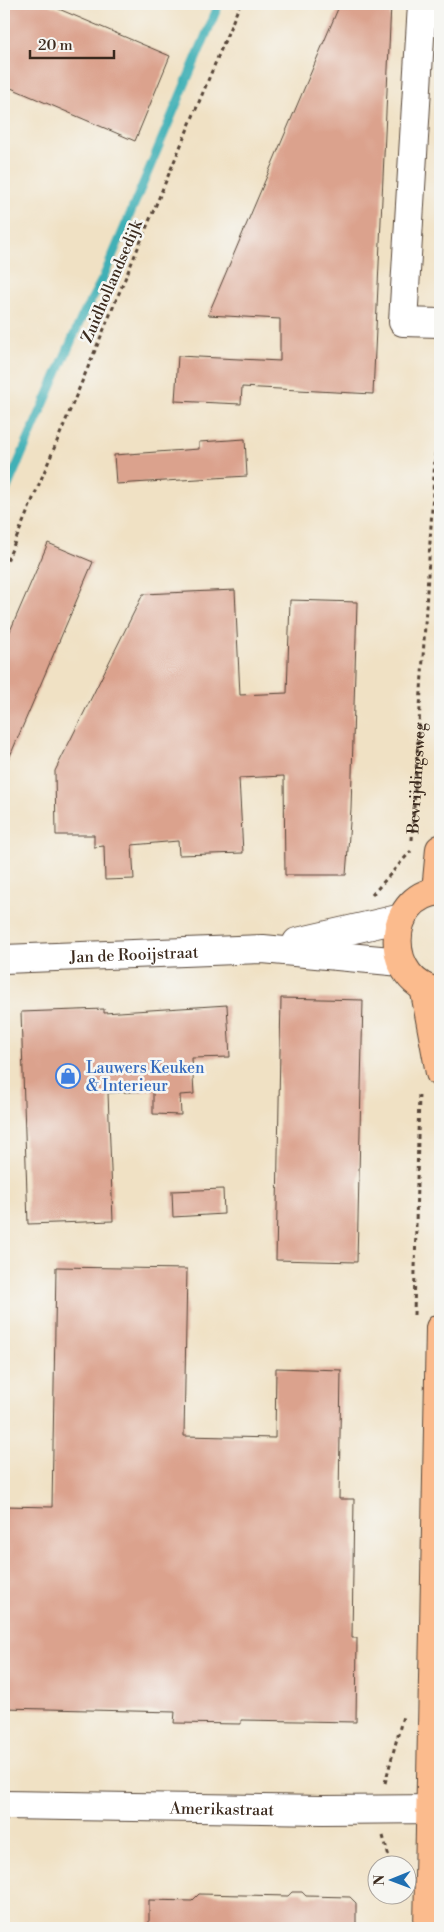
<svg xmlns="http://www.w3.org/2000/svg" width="444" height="1932" font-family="'Libre Bodoni',serif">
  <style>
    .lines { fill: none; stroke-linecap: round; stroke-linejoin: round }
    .stream { stroke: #3fb0b6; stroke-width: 9 }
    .building { fill: #dba28d }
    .minor-casing { stroke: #564537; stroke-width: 30 }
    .major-casing { stroke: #564537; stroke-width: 30 }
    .path { stroke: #564537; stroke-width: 3; stroke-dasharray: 4 4; stroke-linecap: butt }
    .minor { stroke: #fff; stroke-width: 28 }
    .major { stroke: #fbbb8d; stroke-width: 28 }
    .labels { text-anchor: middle; stroke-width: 5; stroke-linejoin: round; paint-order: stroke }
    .street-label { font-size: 16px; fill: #3b2a1e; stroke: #f6f6f2 }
    .shop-label { font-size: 16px; fill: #366cbe; stroke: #f6f6f2; text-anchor: start }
  </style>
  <rect width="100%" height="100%" fill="#f6f6f2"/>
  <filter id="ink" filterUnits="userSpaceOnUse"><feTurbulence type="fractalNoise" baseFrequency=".02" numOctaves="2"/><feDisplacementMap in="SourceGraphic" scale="10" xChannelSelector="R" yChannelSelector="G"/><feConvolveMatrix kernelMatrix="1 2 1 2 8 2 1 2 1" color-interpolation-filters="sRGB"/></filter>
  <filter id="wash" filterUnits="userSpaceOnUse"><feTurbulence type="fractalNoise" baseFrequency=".0096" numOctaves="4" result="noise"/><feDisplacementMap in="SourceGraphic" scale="20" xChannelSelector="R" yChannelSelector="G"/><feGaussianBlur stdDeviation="1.12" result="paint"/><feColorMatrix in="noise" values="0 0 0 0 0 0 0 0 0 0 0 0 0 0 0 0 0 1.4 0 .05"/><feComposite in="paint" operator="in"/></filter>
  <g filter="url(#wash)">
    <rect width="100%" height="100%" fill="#f0e1c4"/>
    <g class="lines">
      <polyline class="stream" points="4,495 81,319 103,278 219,4"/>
    </g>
    <g id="blocks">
      <g class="building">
        <polygon points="4,4 47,4 170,56 135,141 4,85"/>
        <polygon points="340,4 391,4 373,394 242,387 241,404 175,401 178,356 280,361 280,319 208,315"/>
        <polygon points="245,439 247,476 116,484 114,455 199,449 199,442"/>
        <polygon points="48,543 93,562 4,770 4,645"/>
        <polygon points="235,590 240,695 287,693 290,600 357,602 351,809 346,875 285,875 284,776 239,778 243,853 179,855 178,841 132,845 134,879 105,880 104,846 94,847 94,835 56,835 55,771 143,594"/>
        <polygon points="281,998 363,1000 357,1262 276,1260"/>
        <polygon points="227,1005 230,1057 192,1058 194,1094 180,1095 181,1115 153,1114 153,1091 108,1093 113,1221 28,1224 21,1012 104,1009 104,1013"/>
        <polygon points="223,1189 224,1214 173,1217 172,1191"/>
        <polygon points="56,1267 187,1269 184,1436 275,1438 276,1368 341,1370 339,1499 354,1499 352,1638 357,1638 356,1722 241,1720 241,1724 174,1723 175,1712 4,1708 4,1506 52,1507"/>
        <polygon points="292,1892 302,1892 306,1896 350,1897 356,1903 356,1928 149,1928 149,1900 192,1901 199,1894 288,1896"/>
      </g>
    </g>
  </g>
  <g filter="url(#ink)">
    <use href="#blocks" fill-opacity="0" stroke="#564537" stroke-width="1"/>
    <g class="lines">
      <defs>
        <g id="minor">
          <polyline points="422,4 403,322 440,323"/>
          <polyline points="297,942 402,918"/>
          <path id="s2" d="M4,959L263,949L401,962"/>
          <path id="s3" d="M4,1805L323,1810L440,1809"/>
        </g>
        <g id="major">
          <polyline points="436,891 440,849"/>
          <path d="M440,891C384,896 383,984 440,992"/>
          <polyline points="424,987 440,1073"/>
          <polyline points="428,1928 440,1328"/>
        </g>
      </defs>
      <use href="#minor" class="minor-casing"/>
      <use href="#major" class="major-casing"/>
      <g class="path">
        <polyline points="4,568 240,4"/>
        <path id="s1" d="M412,840L440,376"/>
        <polyline points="372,895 411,851"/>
        <polyline points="414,1315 419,1092"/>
        <polyline points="385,1783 403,1716"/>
        <polyline points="383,1836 391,1864"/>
      </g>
      <use href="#minor" class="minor"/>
      <use href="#major" class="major"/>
    </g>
  </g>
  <defs>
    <symbol id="shop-ring" viewBox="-11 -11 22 22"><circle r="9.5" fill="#f6f6f2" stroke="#3f7fe0" stroke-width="1.5"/><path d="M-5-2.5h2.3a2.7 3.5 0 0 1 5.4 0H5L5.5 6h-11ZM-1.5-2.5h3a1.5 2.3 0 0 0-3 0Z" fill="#3f7fe0"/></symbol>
  </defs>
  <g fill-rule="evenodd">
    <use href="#shop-ring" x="54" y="1062" width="28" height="28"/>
  </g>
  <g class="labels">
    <g class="street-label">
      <text transform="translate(111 281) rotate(-67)" y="6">Zuidhollandsedijk</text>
      <text dy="6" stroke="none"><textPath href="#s1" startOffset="62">Bevrijdingsweg</textPath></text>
      <text dy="6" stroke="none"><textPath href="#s2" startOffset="130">Jan de Rooijstraat</textPath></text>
      <text dy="6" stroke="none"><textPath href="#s3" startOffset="218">Amerikastraat</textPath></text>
    </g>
    <g class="shop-label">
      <text x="86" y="1073">Lauwers Keuken<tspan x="86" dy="18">&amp; Interieur</tspan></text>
    </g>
  </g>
  <rect width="444" height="1932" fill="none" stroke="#f6f6f2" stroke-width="20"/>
  <g transform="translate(392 1880) rotate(269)"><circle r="24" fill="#f6f6f2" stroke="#aba49d"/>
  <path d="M0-4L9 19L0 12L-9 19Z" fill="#1f6fb2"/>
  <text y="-8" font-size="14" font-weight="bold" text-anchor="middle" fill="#3b2a1e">N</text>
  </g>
  <path d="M30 50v8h84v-8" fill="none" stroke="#3b2a1e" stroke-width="2.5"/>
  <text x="38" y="50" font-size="15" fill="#3b2a1e" stroke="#f6f6f2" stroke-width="4" paint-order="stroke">20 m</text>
</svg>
